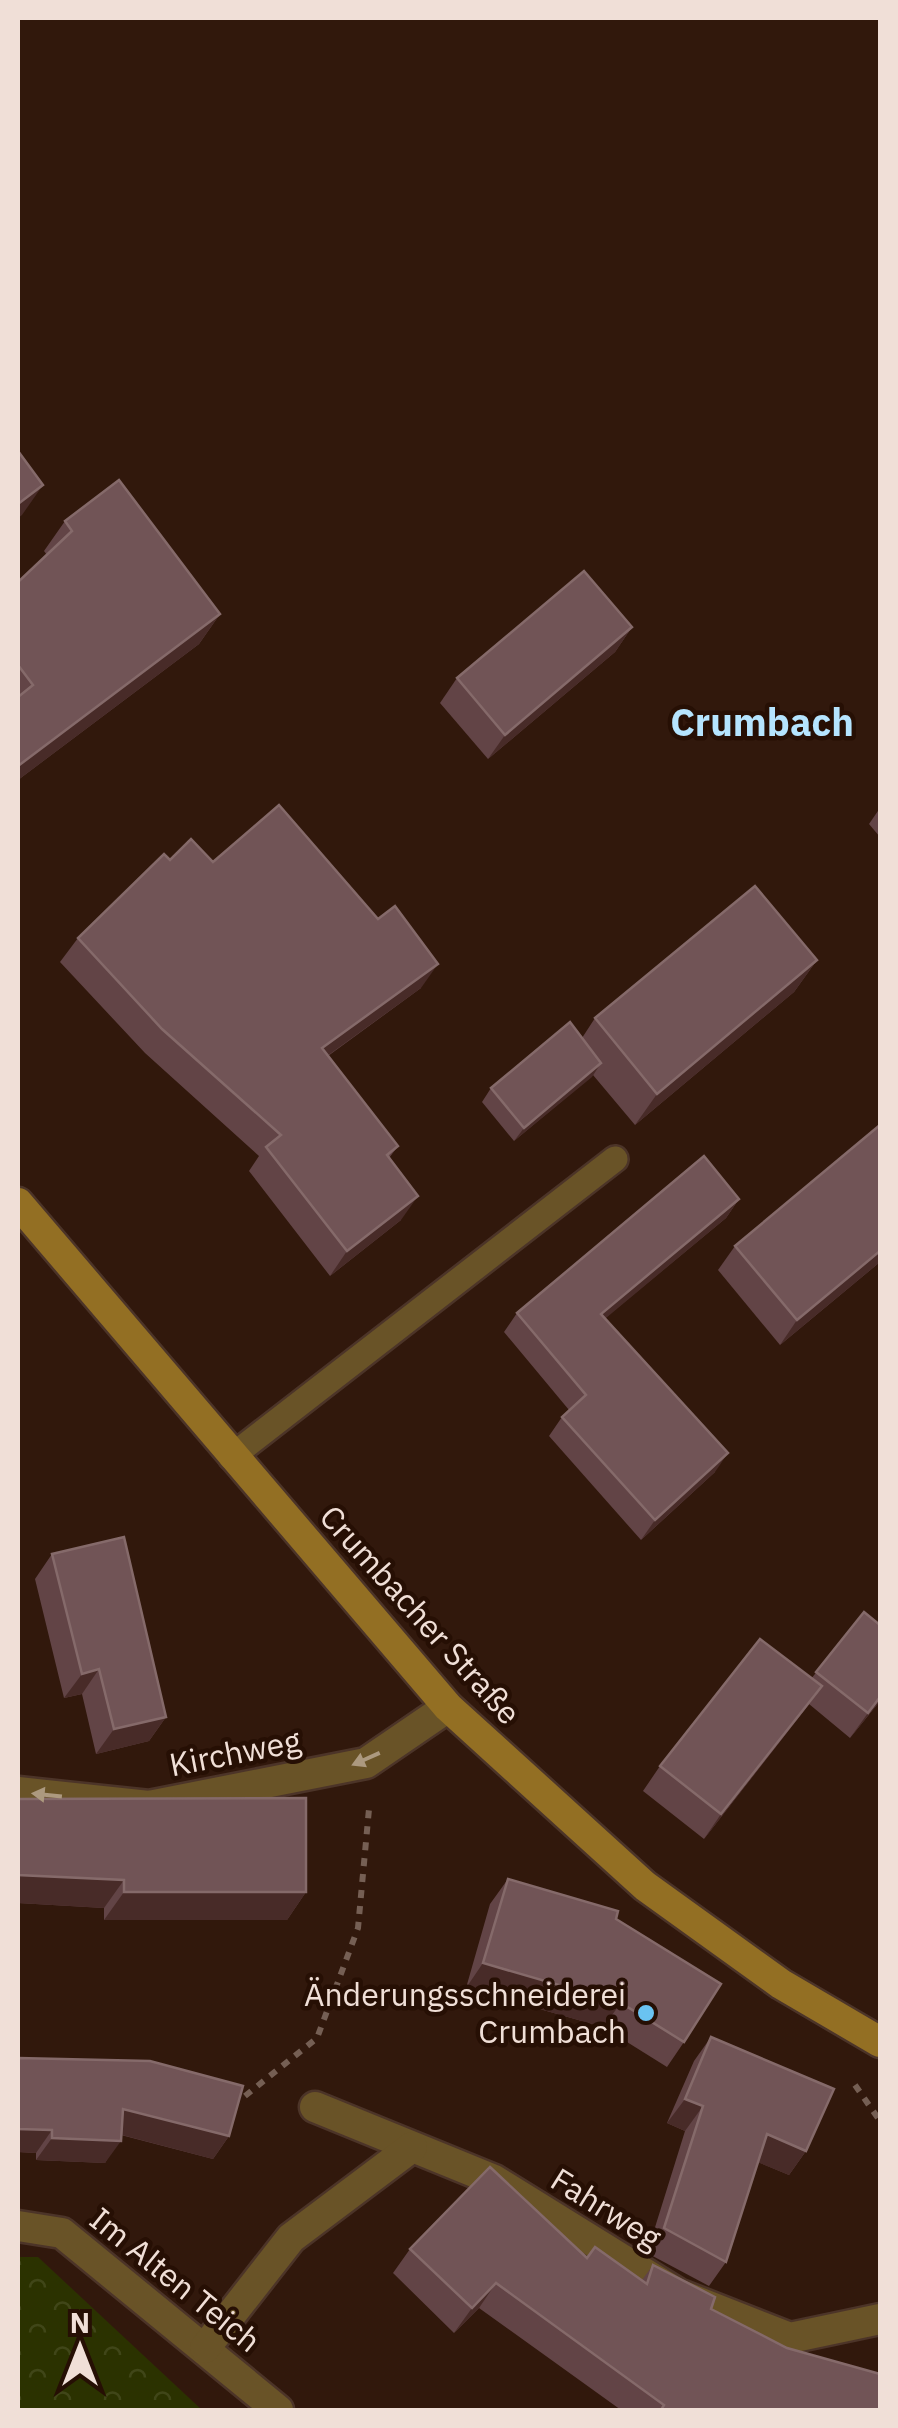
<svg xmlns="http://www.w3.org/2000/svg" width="898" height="2428" font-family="'IBM Plex Sans',sans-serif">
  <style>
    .forest { fill: url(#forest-crowns) }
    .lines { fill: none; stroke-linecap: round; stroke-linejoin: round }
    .lane-casing { stroke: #4c3428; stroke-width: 30 }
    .street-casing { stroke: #4c3428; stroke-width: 35 }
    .secondary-casing { stroke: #4c3428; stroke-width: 35 }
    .path { stroke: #755f54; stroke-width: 6; stroke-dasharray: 8 8; stroke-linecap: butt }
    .lane { stroke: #695327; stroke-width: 25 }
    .street { stroke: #695327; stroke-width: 30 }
    .secondary { stroke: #936f23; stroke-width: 30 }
    .wall { fill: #624446 }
    .shaded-wall { fill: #482b28 }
    .building { fill: #715456; stroke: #856a6a; stroke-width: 2.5 }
    .oneway { fill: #ac997f }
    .poi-dot { fill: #6ac3f1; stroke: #260f04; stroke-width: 4 }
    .labels { text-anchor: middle; stroke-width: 9; stroke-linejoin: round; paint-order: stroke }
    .street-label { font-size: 32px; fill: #f0dfd7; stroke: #260f04 }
    .poi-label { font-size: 32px; fill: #f0dfd7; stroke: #260f04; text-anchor: end }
    .quarter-label { font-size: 38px; font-weight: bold; fill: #b5e4fe; stroke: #260f04 }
  </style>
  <defs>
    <pattern id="forest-crowns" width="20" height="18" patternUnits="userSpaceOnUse" patternTransform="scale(2.5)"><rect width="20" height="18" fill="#2b3200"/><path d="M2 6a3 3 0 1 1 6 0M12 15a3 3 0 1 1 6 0" fill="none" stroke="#404618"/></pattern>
  </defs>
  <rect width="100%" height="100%" fill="#31180c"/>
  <polygon class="forest" points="18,2257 38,2257 202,2410 18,2410"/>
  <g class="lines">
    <defs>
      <polyline id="lane" points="231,1457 615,1159"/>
      <g id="street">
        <polyline points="18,1792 149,1806 366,1763 448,1707"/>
        <polyline points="315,2107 494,2180 678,2294 790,2338 880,2319"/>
        <polyline points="18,2226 62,2233 278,2410"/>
        <polyline points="205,2348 291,2238 412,2147"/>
      </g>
      <polyline id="secondary" points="18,1203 448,1707 645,1886 781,1984 880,2042"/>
    </defs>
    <use href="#lane" class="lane-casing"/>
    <use href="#street" class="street-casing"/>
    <use href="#secondary" class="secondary-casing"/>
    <g class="path">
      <polyline points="855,2085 880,2121"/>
      <polyline points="245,2096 317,2038 358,1928 369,1809"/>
    </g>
    <use href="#lane" class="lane"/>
    <use href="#street" class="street"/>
    <use href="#secondary" class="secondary"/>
  </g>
  <g class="wall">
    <polygon points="65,521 220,614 199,644 18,780 18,582 47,555 44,551"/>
    <polygon points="632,627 615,652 488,759 440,703 457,678"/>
    <polygon points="880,808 880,837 869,824"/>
    <polygon points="170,860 213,862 421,988 328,1056 398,1146 389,1158 401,1220 330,1276 249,1171 259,1156 145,1053 60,962 78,938"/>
    <polygon points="817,960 794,992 635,1125 593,1075 514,1141 482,1102 491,1088 582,1038 595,1018"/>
    <polygon points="880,1125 880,1262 780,1345 718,1270 735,1246"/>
    <polygon points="739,1199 726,1218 605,1318 715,1472 641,1540 549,1436 562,1417 569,1410 504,1332 517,1313"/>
    <polygon points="52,1554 166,1717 149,1741 96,1754 82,1694 64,1698 35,1579"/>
    <polygon points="864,1612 880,1701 850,1738 809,1704 704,1839 643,1791 660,1766 811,1679"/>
    <polygon points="18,1799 306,1892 287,1920 104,1920 104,1908 18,1903"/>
    <polygon points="508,1879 616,1919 684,2042 667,2067 603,2027 466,1988 490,1904"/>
    <polygon points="711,2037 806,2151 789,2175 758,2162 726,2262 709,2286 647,2253 685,2131 667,2123 694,2061"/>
    <polygon points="18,2058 229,2136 213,2159 121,2135 105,2163 36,2160 36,2153 18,2152"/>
    <polygon points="410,2249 587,2258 642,2280 653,2265 711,2309 880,2410 621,2410 479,2308 454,2333 393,2273"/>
  </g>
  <g class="shaded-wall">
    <polygon points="43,485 22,515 18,518 18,504"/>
    <polygon points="220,614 199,644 18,780 18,766"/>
    <polygon points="632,627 615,652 488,759 505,735"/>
    <polygon points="817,960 794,992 635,1125 657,1094"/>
    <polygon points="438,964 421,988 305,1072 322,1048"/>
    <polygon points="601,1063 592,1077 514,1141 524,1128"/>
    <polygon points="418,1196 401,1220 330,1276 347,1251"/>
    <polygon points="739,1199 726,1218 588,1333 601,1314"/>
    <polygon points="880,1251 880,1262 780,1345 797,1320"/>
    <polygon points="728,1453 715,1472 641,1540 655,1520"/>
    <polygon points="99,1669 82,1694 64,1698 82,1674"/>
    <polygon points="822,1686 804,1711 704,1839 721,1814"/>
    <polygon points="880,1697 880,1701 850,1738 868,1713"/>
    <polygon points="166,1717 149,1741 96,1754 114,1729"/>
    <polygon points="18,1875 124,1880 104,1908 18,1903"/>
    <polygon points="124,1892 306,1892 287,1920 104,1920"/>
    <polygon points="483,1963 621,2003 603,2027 466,1988"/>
    <polygon points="685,2099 703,2106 685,2131 667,2123"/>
    <polygon points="123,2109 229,2136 213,2159 107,2131"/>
    <polygon points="18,2129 52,2130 36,2153 18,2152"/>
    <polygon points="767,2134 806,2151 789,2175 750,2159"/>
    <polygon points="52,2138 121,2141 105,2163 36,2160"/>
    <polygon points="496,2283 479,2308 454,2333 472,2308"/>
  </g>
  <g class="building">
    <polygon points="18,451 43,485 18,504"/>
    <polygon points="119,480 220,614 18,766 18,697 33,685 18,665 18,582 72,531 65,521"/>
    <polygon points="584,571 632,627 505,735 457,678"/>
    <polygon points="279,805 378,919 395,906 438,964 322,1048 398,1146 387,1155 418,1196 347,1251 266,1147 281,1135 162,1029 78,938 164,854 170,860 191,839 213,862"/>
    <polygon points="755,886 817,960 657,1094 595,1018"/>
    <polygon points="570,1022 601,1063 524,1128 491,1088"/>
    <polygon points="880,1125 880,1251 797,1320 735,1246"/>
    <polygon points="704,1156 739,1199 601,1314 728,1453 655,1520 562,1417 586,1395 517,1313"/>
    <polygon points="124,1537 166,1717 114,1729 99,1669 82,1674 52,1554"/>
    <polygon points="864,1612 880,1625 880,1697 868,1713 816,1672"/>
    <polygon points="760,1639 822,1686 721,1814 660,1766"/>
    <polygon points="306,1798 306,1892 124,1892 124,1880 18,1875 18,1799"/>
    <polygon points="508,1879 618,1911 616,1919 721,1984 684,2042 621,2003 483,1963"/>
    <polygon points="711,2037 834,2089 806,2151 767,2134 726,2262 664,2228 703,2106 685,2099"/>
    <polygon points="18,2058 150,2061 243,2086 229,2136 123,2109 121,2141 52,2138 52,2130 18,2129"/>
    <polygon points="490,2167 587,2258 595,2247 647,2284 653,2265 715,2297 711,2309 787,2348 880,2374 880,2410 661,2410 664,2405 496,2283 472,2308 410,2249"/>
  </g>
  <defs><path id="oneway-solid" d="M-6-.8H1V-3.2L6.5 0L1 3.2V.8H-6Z" transform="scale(2.5)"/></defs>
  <g class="oneway">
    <use href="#oneway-solid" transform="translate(366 1759) rotate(156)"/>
    <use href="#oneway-solid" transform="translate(47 1795) rotate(-174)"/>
  </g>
  <circle class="poi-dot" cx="646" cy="2013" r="10"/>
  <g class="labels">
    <g class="street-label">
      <text transform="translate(420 1615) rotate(48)" y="11">Crumbacher Straße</text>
      <text transform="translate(235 1753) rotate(-11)" y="11">Kirchweg</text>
      <text transform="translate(606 2209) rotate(32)" y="11">Fahrweg</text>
      <text transform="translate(175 2280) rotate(39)" y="11">Im Alten Teich</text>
    </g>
    <g class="poi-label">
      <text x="626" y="2006">Änderungsschneiderei<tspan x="626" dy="37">Crumbach</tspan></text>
    </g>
    <g class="quarter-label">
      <text x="762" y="736">Crumbach</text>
    </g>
  </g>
  <rect width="898" height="2428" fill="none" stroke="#f0dfd7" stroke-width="40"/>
  <g transform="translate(80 2348)" stroke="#260f04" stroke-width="8" paint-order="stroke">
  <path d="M0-8L18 38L0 25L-18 38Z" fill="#f0dfd7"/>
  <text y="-15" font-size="28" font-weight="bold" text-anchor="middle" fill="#f0dfd7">N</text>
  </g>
</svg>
